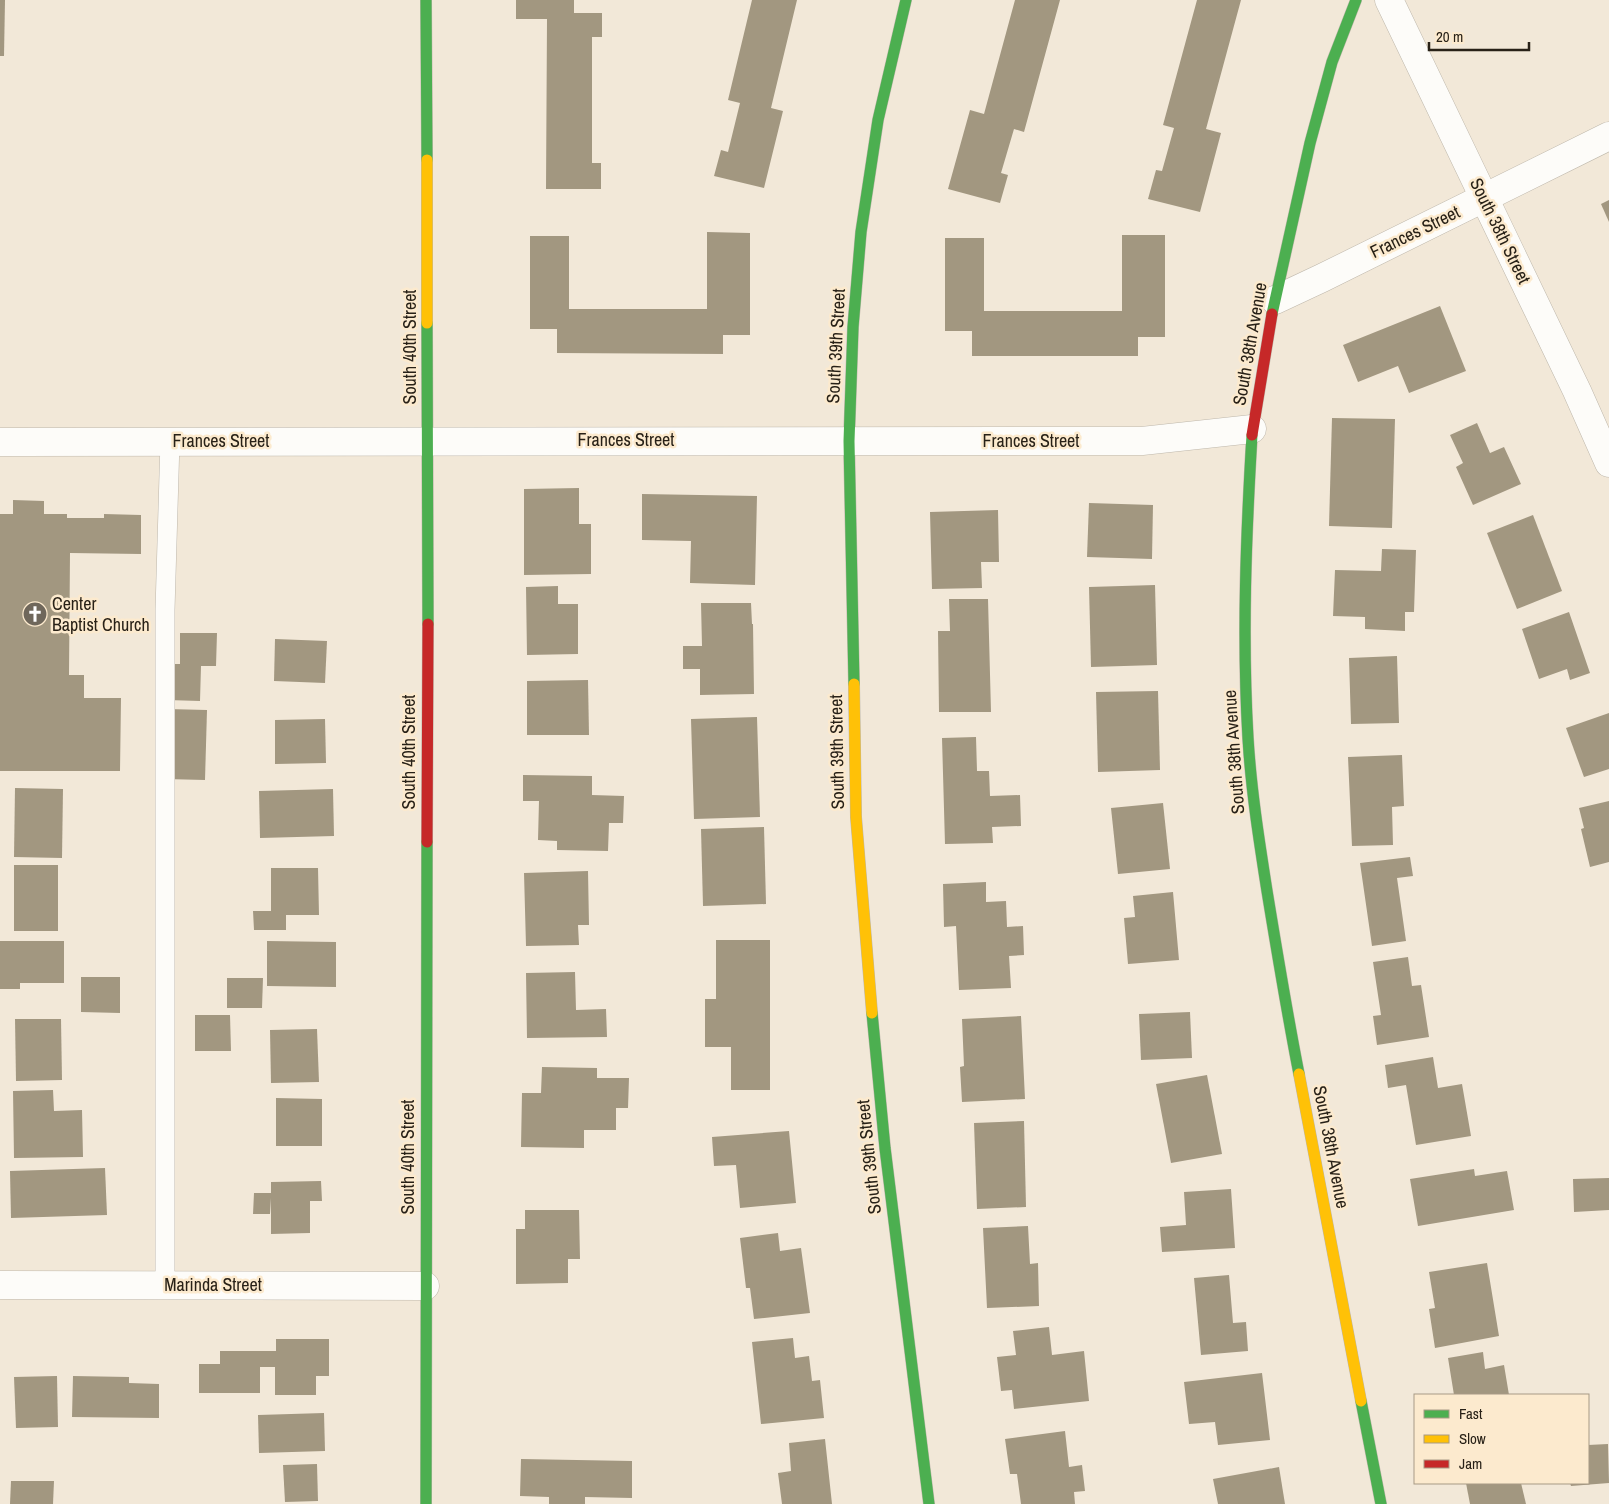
<svg xmlns="http://www.w3.org/2000/svg" width="1609" height="1504" font-family="'Archivo Narrow',sans-serif">
  <style>
    .building { fill: #a29780 }
    .lines { fill: none; stroke-linecap: round; stroke-linejoin: round }
    .lane-casing { stroke: #beb7ab; stroke-width: 20 }
    .street-casing { stroke: #beb7ab; stroke-width: 29 }
    .fast-casing { stroke: #beb7ab; stroke-width: 12 }
    .slow-casing { stroke: #beb7ab; stroke-width: 12 }
    .jam-casing { stroke: #beb7ab; stroke-width: 12 }
    .lane { stroke: #fdfcf9; stroke-width: 19 }
    .street { stroke: #fdfcf9; stroke-width: 28 }
    .fast { stroke: #4caf50; stroke-width: 11 }
    .slow { stroke: #ffc107; stroke-width: 11 }
    .jam { stroke: #c62828; stroke-width: 11 }
    .labels { text-anchor: middle; stroke-width: 5; stroke-linejoin: round; paint-order: stroke }
    .street-label { font-size: 18px; fill: #282117; stroke: #fceace }
    .poi-label { font-size: 18px; fill: #282117; stroke: #fceace; text-anchor: start }
  </style>
  <rect width="100%" height="100%" fill="#f2e8d8"/>
  <g class="building">
    <polygon points="0,0 5,0 4,56 0,56"/>
    <polygon points="516,0 574,0 574,13 602,13 602,37 592,37 592,163 601,163 601,189 546,189 547,19 516,19"/>
    <polygon points="752,0 797,0 771,108 783,111 764,188 714,176 721,150 728,152 740,103 728,100"/>
    <polygon points="1015,0 1060,0 1024,132 1014,129 1001,173 1008,175 1000,203 948,189 970,110 984,114"/>
    <polygon points="1197,0 1241,0 1206,129 1221,133 1200,212 1148,199 1156,170 1162,171 1174,128 1163,125"/>
    <polygon points="1609,200 1609,222 1601,204"/>
    <polygon points="707,232 750,233 750,335 723,335 723,354 557,353 557,329 530,329 530,236 569,236 569,309 707,309"/>
    <polygon points="1122,235 1165,235 1165,337 1138,337 1138,356 972,356 972,331 945,331 945,238 984,238 984,311 1122,311"/>
    <polygon points="1440,306 1466,371 1409,393 1398,366 1358,382 1343,345"/>
    <polygon points="1332,418 1395,419 1392,528 1329,526"/>
    <polygon points="1477,423 1490,453 1504,447 1521,484 1473,505 1456,467 1463,463 1450,435"/>
    <polygon points="579,488 579,524 591,524 591,574 524,575 524,489"/>
    <polygon points="642,494 757,496 755,585 690,583 691,541 642,540"/>
    <polygon points="13,500 44,501 44,514 67,514 67,518 104,518 104,514 141,515 141,554 70,553 69,675 84,675 84,698 121,698 120,771 0,771 0,514 13,514"/>
    <polygon points="1089,503 1153,505 1152,559 1087,557"/>
    <polygon points="998,510 999,562 981,562 982,588 932,589 930,512"/>
    <polygon points="1533,515 1562,591 1517,609 1487,533"/>
    <polygon points="1382,549 1416,550 1414,612 1405,612 1405,631 1365,629 1365,617 1333,616 1335,570 1381,571"/>
    <polygon points="1155,585 1157,665 1091,667 1089,587"/>
    <polygon points="558,586 558,604 578,604 578,654 527,655 526,587"/>
    <polygon points="949,599 988,599 991,712 939,712 938,631 950,631"/>
    <polygon points="701,603 751,603 752,624 753,624 754,694 700,695 700,669 683,669 683,646 702,646"/>
    <polygon points="1569,612 1590,673 1570,680 1567,669 1539,679 1522,629"/>
    <polygon points="180,633 217,633 216,666 201,666 200,701 167,700 168,664 180,664"/>
    <polygon points="275,639 327,641 325,683 274,681"/>
    <polygon points="1397,656 1399,723 1351,724 1349,658"/>
    <polygon points="588,680 589,735 527,735 527,681"/>
    <polygon points="1158,691 1160,770 1098,772 1096,692"/>
    <polygon points="167,709 207,710 205,780 165,779"/>
    <polygon points="1609,713 1609,769 1584,777 1566,728"/>
    <polygon points="757,717 760,817 694,819 691,719"/>
    <polygon points="325,719 326,763 275,764 275,720"/>
    <polygon points="976,737 977,771 989,771 990,796 1020,795 1021,826 992,827 993,843 945,844 942,738"/>
    <polygon points="1402,755 1404,806 1392,807 1393,845 1352,846 1348,757"/>
    <polygon points="523,775 592,776 592,795 624,796 623,823 609,823 608,851 557,850 557,841 538,840 539,801 523,801"/>
    <polygon points="15,788 63,789 62,858 14,857"/>
    <polygon points="333,789 334,836 260,838 259,791"/>
    <polygon points="1609,801 1609,862 1590,867 1581,829 1584,828 1579,808"/>
    <polygon points="1163,803 1170,869 1118,874 1111,808"/>
    <polygon points="764,827 766,904 703,906 701,829"/>
    <polygon points="1410,857 1413,876 1397,878 1406,941 1372,946 1360,863"/>
    <rect x="14" y="865" width="44" height="66"/>
    <polygon points="271,868 318,868 319,915 286,915 286,930 254,930 253,911 271,911"/>
    <polygon points="588,871 589,925 578,925 579,945 526,946 524,873"/>
    <polygon points="986,882 986,902 1006,901 1007,927 1023,926 1024,955 1009,956 1011,988 959,990 956,926 944,927 943,884"/>
    <polygon points="1173,892 1179,960 1128,964 1124,918 1135,917 1133,896"/>
    <polygon points="716,940 770,940 770,1090 731,1090 731,1047 705,1047 705,999 716,999"/>
    <polygon points="0,941 64,941 64,983 20,983 20,989 0,989"/>
    <polygon points="267,941 336,942 336,987 267,986"/>
    <polygon points="1408,957 1412,986 1421,985 1429,1037 1377,1045 1373,1016 1381,1015 1373,962"/>
    <polygon points="575,972 576,1010 606,1009 607,1037 527,1038 526,973"/>
    <polygon points="81,977 120,977 120,1013 81,1012"/>
    <polygon points="227,978 263,978 262,1008 227,1008"/>
    <polygon points="1190,1012 1192,1058 1141,1060 1139,1014"/>
    <polygon points="195,1015 230,1015 231,1051 195,1051"/>
    <polygon points="1021,1016 1025,1099 962,1102 960,1067 964,1066 962,1019"/>
    <polygon points="15,1019 61,1019 62,1080 16,1081"/>
    <polygon points="317,1029 319,1082 271,1083 270,1030"/>
    <polygon points="1433,1057 1438,1088 1462,1084 1471,1136 1416,1145 1406,1085 1388,1088 1385,1065"/>
    <polygon points="542,1067 597,1068 597,1078 629,1078 628,1108 616,1108 616,1130 584,1130 584,1148 521,1147 522,1093 541,1093"/>
    <polygon points="1207,1075 1222,1154 1171,1163 1156,1084"/>
    <polygon points="53,1090 54,1111 82,1110 83,1157 14,1158 13,1091"/>
    <polygon points="276,1098 322,1099 322,1146 276,1146"/>
    <polygon points="1024,1121 1026,1207 977,1209 974,1123"/>
    <polygon points="789,1131 796,1203 740,1208 736,1165 714,1166 712,1137"/>
    <polygon points="105,1168 107,1215 11,1218 10,1171"/>
    <polygon points="1474,1169 1475,1176 1507,1171 1514,1210 1418,1226 1410,1179"/>
    <polygon points="1609,1178 1609,1210 1574,1212 1573,1179"/>
    <polygon points="321,1181 322,1201 310,1201 310,1233 271,1234 271,1198 270,1214 253,1214 254,1193 271,1193 271,1182"/>
    <polygon points="1231,1189 1235,1248 1162,1252 1160,1227 1186,1225 1184,1192"/>
    <polygon points="525,1210 579,1210 580,1259 568,1259 568,1283 516,1284 516,1229 525,1229"/>
    <polygon points="1028,1226 1030,1264 1038,1263 1039,1306 987,1308 983,1228"/>
    <polygon points="778,1233 780,1251 801,1248 810,1313 754,1319 750,1288 746,1288 740,1238"/>
    <polygon points="1487,1263 1499,1336 1435,1348 1429,1309 1435,1308 1429,1272"/>
    <polygon points="1229,1275 1233,1323 1246,1322 1248,1351 1201,1355 1194,1278"/>
    <polygon points="1049,1327 1052,1355 1084,1351 1089,1401 1014,1409 1012,1390 1001,1391 997,1357 1016,1355 1013,1331"/>
    <polygon points="793,1338 795,1358 809,1356 812,1381 820,1380 824,1418 761,1424 752,1342"/>
    <polygon points="276,1339 329,1339 329,1376 316,1376 316,1395 275,1395 275,1367 260,1367 260,1393 199,1393 199,1364 220,1364 220,1351 276,1351"/>
    <polygon points="1483,1352 1485,1369 1504,1365 1509,1395 1454,1395 1448,1358"/>
    <polygon points="1262,1373 1270,1440 1218,1445 1215,1422 1189,1424 1184,1382"/>
    <polygon points="57,1376 58,1427 16,1428 14,1377"/>
    <polygon points="73,1376 129,1377 129,1383 159,1384 159,1418 72,1417"/>
    <polygon points="324,1413 325,1451 259,1453 258,1415"/>
    <polygon points="1065,1431 1069,1467 1082,1465 1085,1491 1074,1492 1075,1504 1021,1504 1017,1474 1010,1474 1005,1439"/>
    <polygon points="825,1439 832,1504 782,1504 778,1473 791,1471 789,1443"/>
    <polygon points="1608,1444 1609,1483 1571,1486 1570,1483 1588,1483 1588,1445"/>
    <polygon points="521,1459 632,1461 632,1498 585,1497 585,1504 549,1504 549,1497 520,1496"/>
    <polygon points="317,1464 318,1501 285,1502 283,1465"/>
    <polygon points="1279,1467 1285,1504 1218,1504 1213,1479"/>
    <polygon points="11,1481 54,1481 53,1504 10,1504"/>
    <polygon points="1466,1483 1521,1483 1526,1504 1470,1504"/>
  </g>
  <g class="lines">
    <defs>
      <polyline id="lane" points="165,1285 165,610 170,441"/>
      <g id="street">
        <polyline points="1389,0 1577,391 1609,463"/>
        <polyline points="1275,300 1322,278 1609,136"/>
        <polyline points="0,442 1142,441 1252,429"/>
        <polyline points="0,1285 425,1286"/>
      </g>
      <g id="fast">
        <polyline points="426,0 427,160"/>
        <polyline points="1272,314 1310,143 1332,62 1356,0"/>
        <polyline points="427,323 428,624"/>
        <path d="M1252,435C1246,536 1242,637 1248,738C1251,789 1259,840 1267,891C1277,952 1287,1013 1299,1074"/>
        <polyline points="854,684 849,441 853,327 861,232 878,120 906,0"/>
        <polyline points="872,1013 885,1148 929,1504"/>
        <polyline points="1361,1401 1381,1504"/>
        <polyline points="426,1504 427,842"/>
      </g>
      <g id="slow">
        <polyline points="427,160 427,323"/>
        <polyline points="854,684 856,817 872,1013"/>
        <polyline points="1299,1074 1361,1401"/>
      </g>
      <g id="jam">
        <polyline points="1252,435 1272,314"/>
        <polyline points="427,842 428,624"/>
      </g>
    </defs>
    <use href="#lane" class="lane-casing"/>
    <use href="#street" class="street-casing"/>
    <use href="#fast" class="fast-casing"/>
    <use href="#slow" class="slow-casing"/>
    <use href="#jam" class="jam-casing"/>
    <use href="#lane" class="lane"/>
    <use href="#street" class="street"/>
    <use href="#fast" class="fast"/>
    <use href="#slow" class="slow"/>
    <use href="#jam" class="jam"/>
  </g>
  <defs>
    <symbol id="church-disc" viewBox="-11 -11 22 22"><circle r="9.5" fill="#6f675b" stroke="#fceace"/><path d="M-1.2-6h2.4v3.5h3.3v2.4h-3.3V6h-2.4V-.1h-3.3v-2.4h3.3Z" fill="#fff"/></symbol>
  </defs>
  <g fill-rule="evenodd">
    <use href="#church-disc" x="21" y="600" width="28" height="28"/>
  </g>
  <g class="labels">
    <g class="street-label">
      <text transform="translate(1500 231) rotate(64)" y="6">South 38th Street</text>
      <text transform="translate(1415 232) rotate(-26)" y="6">Frances Street</text>
      <text transform="translate(1250 344) rotate(-80)" y="6">South 38th Avenue</text>
      <text transform="translate(836 346) rotate(-87)" y="6">South 39th Street</text>
      <text transform="translate(410 347) rotate(-90)" y="6">South 40th Street</text>
      <text x="626" y="446">Frances Street</text>
      <text x="221" y="447">Frances Street</text>
      <text x="1031" y="447">Frances Street</text>
      <text transform="translate(409 752) rotate(-90)" y="6">South 40th Street</text>
      <text transform="translate(837 752) rotate(-91)" y="6">South 39th Street</text>
      <text transform="translate(1234 752) rotate(-94)" y="6">South 38th Avenue</text>
      <text transform="translate(1331 1147) rotate(79)" y="6">South 38th Avenue</text>
      <text transform="translate(408 1157) rotate(-90)" y="6">South 40th Street</text>
      <text transform="translate(869 1157) rotate(-96)" y="6">South 39th Street</text>
      <text x="213" y="1291">Marinda Street</text>
    </g>
    <g class="poi-label">
      <text x="52" y="610">Center<tspan x="52" dy="21">Baptist Church</tspan></text>
    </g>
  </g>
  <rect x="1414" y="1394" width="175" height="90" fill="#fceace" stroke="#a79a85"/>
  <rect x="1424" y="1410" width="25" height="8" fill="#4caf50" stroke="#a79a85"/>
  <text x="1459" y="1419" font-size="15" fill="#282117">Fast</text>
  <rect x="1424" y="1435" width="25" height="8" fill="#ffc107" stroke="#a79a85"/>
  <text x="1459" y="1444" font-size="15" fill="#282117">Slow</text>
  <rect x="1424" y="1460" width="25" height="8" fill="#c62828" stroke="#a79a85"/>
  <text x="1459" y="1469" font-size="15" fill="#282117">Jam</text>
  <path d="M1429 42v8h100v-8" fill="none" stroke="#282117" stroke-width="2.5"/>
  <text x="1436" y="42" font-size="15" fill="#282117" stroke="#fceace" stroke-width="4" paint-order="stroke">20 m</text>
</svg>
